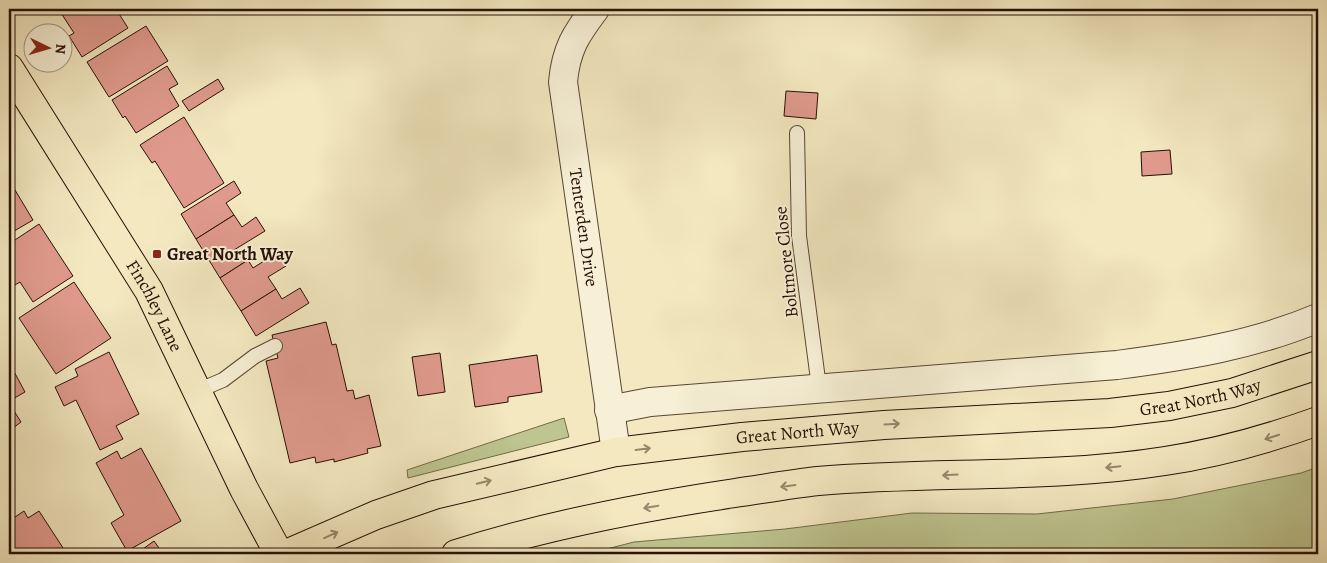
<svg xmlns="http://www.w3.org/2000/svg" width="1327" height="563" font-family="Alegreya,serif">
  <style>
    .green { fill: #bec590; stroke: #726a4a }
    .building { fill: #e09a8d; stroke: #271005 }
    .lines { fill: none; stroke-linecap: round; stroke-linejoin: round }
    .service-casing { stroke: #5a4634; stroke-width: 16 }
    .minor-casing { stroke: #5a4634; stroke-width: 30 }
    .primary-casing { stroke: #271005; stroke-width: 30 }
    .trunk-casing { stroke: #271005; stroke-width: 30 }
    .service { stroke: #f7f0d6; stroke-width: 14 }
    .minor { stroke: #f7f0d6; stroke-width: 28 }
    .primary { stroke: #f3e8c0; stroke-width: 28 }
    .trunk { stroke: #f3e8c0; stroke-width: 28 }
    .oneway { stroke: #97876c }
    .poi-dot { fill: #8f2418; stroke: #f7f0d6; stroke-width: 2 }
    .labels { text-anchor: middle; stroke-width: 4; stroke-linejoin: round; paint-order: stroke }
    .street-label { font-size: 18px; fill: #271005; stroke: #f7f0d6 }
    .poi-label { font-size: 18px; font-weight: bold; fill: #271005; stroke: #f7f0d6; text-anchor: start }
  </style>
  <rect width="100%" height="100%" fill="#f3e8c0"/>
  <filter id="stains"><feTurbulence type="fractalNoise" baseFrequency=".004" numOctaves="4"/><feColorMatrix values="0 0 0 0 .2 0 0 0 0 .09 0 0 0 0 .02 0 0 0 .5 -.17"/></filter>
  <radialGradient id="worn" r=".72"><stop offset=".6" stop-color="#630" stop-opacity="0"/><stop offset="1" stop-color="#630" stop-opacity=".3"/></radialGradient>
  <g class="green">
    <polygon points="564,418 569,437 408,478 407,470"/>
    <polygon points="1318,467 1318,554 587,554 634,542 785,529 912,513 1037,514 1173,499 1301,473"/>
  </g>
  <g class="building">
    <polygon points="68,9 116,9 128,28 82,57 69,36 74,33 61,13"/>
    <polygon points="146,26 168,61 109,97 87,62"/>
    <polygon points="167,66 178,84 169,89 179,106 136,133 125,116 123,118 112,100"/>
    <polygon points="218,79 224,89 189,111 182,101"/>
    <polygon points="786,91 818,93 816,119 784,116"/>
    <polygon points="184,117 224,183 184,208 155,161 152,163 140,145"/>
    <polygon points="1170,150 1172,174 1142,176 1141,152"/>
    <polygon points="9,180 33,220 9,234"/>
    <polygon points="234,181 241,193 226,203 234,215 196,239 181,214"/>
    <polygon points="234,215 242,227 256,217 265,231 234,250 239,258 245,255 248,260 220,278 196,239"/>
    <polygon points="39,224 73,276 33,302 20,282 10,288 9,286 9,244"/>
    <polygon points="278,252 286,266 268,277 276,289 241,311 220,278 248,260 253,268"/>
    <polygon points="74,282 111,338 56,374 19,318"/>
    <polygon points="300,288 309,303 256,336 241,311 276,289 282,299"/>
    <polygon points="326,322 332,345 336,344 347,391 353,390 355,399 369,395 381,446 367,449 368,453 334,462 334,459 316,463 315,457 290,463 266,361 278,358 272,335"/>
    <polygon points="109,352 139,414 116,426 123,439 100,450 76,400 64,406 55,387 78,376 75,369"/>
    <polygon points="440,353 445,392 418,396 412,357"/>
    <polygon points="537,355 542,392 508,397 508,402 475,407 469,365"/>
    <polygon points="11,366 25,392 11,400 9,395 9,367"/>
    <polygon points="9,403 21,422 9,431"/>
    <polygon points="141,448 181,521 127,551 111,523 124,515 96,463 117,451 121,459"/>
    <polygon points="24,511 28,518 39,511 67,554 9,554 9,521"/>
    <polygon points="154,541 159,548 150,554 136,554"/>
  </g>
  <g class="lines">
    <defs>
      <g id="service">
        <polyline points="797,133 799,236 819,387"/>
        <polyline points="197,391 223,380 255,356 275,346"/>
      </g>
      <g id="minor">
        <path id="s1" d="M595,9C576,34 566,49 563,82L616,452"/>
        <path d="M609,410L650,402L1117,365C1186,356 1254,345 1318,318"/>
      </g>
      <g id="primary">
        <path id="s2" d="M9,68L149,291L244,489L279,554"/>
      </g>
      <g id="trunk">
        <path id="s3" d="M286,554L376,515L434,495L616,452L742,437L884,425L1110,413L1169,406L1232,393L1318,365"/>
        <path d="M456,554C547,525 641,507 735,493C763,489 790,484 818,481C933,471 1051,479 1165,461C1218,453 1268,439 1318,421"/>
      </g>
    </defs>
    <use href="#service" class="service-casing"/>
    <use href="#minor" class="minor-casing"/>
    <use href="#primary" class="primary-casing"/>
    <use href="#trunk" class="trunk-casing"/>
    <use href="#service" class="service"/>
    <use href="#minor" class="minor"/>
    <use href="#primary" class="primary"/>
    <use href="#trunk" class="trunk"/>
  </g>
  <defs><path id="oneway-shaft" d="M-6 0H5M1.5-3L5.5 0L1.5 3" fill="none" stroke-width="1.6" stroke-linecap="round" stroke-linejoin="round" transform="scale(1.25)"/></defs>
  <g class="oneway">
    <use href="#oneway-shaft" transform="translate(892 424) rotate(-3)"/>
    <use href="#oneway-shaft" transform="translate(1272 437) rotate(162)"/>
    <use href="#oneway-shaft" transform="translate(643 449) rotate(-7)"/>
    <use href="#oneway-shaft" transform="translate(1113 467) rotate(174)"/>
    <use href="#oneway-shaft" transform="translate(950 475) rotate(177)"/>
    <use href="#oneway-shaft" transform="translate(484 482) rotate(-14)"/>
    <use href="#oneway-shaft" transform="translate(788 486) rotate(172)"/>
    <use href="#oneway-shaft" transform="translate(651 507) rotate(170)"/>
    <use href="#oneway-shaft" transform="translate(331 535) rotate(-24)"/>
  </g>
  <rect class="poi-dot" x="152" y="249" width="10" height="10" rx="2.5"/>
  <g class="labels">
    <g class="street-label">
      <text dy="6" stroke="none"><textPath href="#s1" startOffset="228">Tenterden Drive</textPath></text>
      <text transform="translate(786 262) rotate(-96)" y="6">Boltmore Close</text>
      <text dy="6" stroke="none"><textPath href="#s2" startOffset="279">Finchley Lane</textPath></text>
      <text dy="6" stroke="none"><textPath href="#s3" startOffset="934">Great North Way</textPath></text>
      <text dy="6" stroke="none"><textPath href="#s3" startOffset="529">Great North Way</textPath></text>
    </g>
    <g class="poi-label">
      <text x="167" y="260">Great North Way</text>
    </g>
  </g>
  <rect width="1327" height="563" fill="none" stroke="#f3e8c0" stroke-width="30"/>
  <rect x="10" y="10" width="1307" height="543" fill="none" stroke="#271005" stroke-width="2.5"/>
  <rect x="15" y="15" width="1297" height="533" fill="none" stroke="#271005"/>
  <g transform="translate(48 48) rotate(95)"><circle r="24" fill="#f7f0d6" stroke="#a49682"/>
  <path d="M0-4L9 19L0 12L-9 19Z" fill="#8f2418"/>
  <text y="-8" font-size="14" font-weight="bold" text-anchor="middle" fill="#271005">N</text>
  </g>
  <rect width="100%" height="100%" filter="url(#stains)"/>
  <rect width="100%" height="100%" fill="url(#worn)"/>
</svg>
